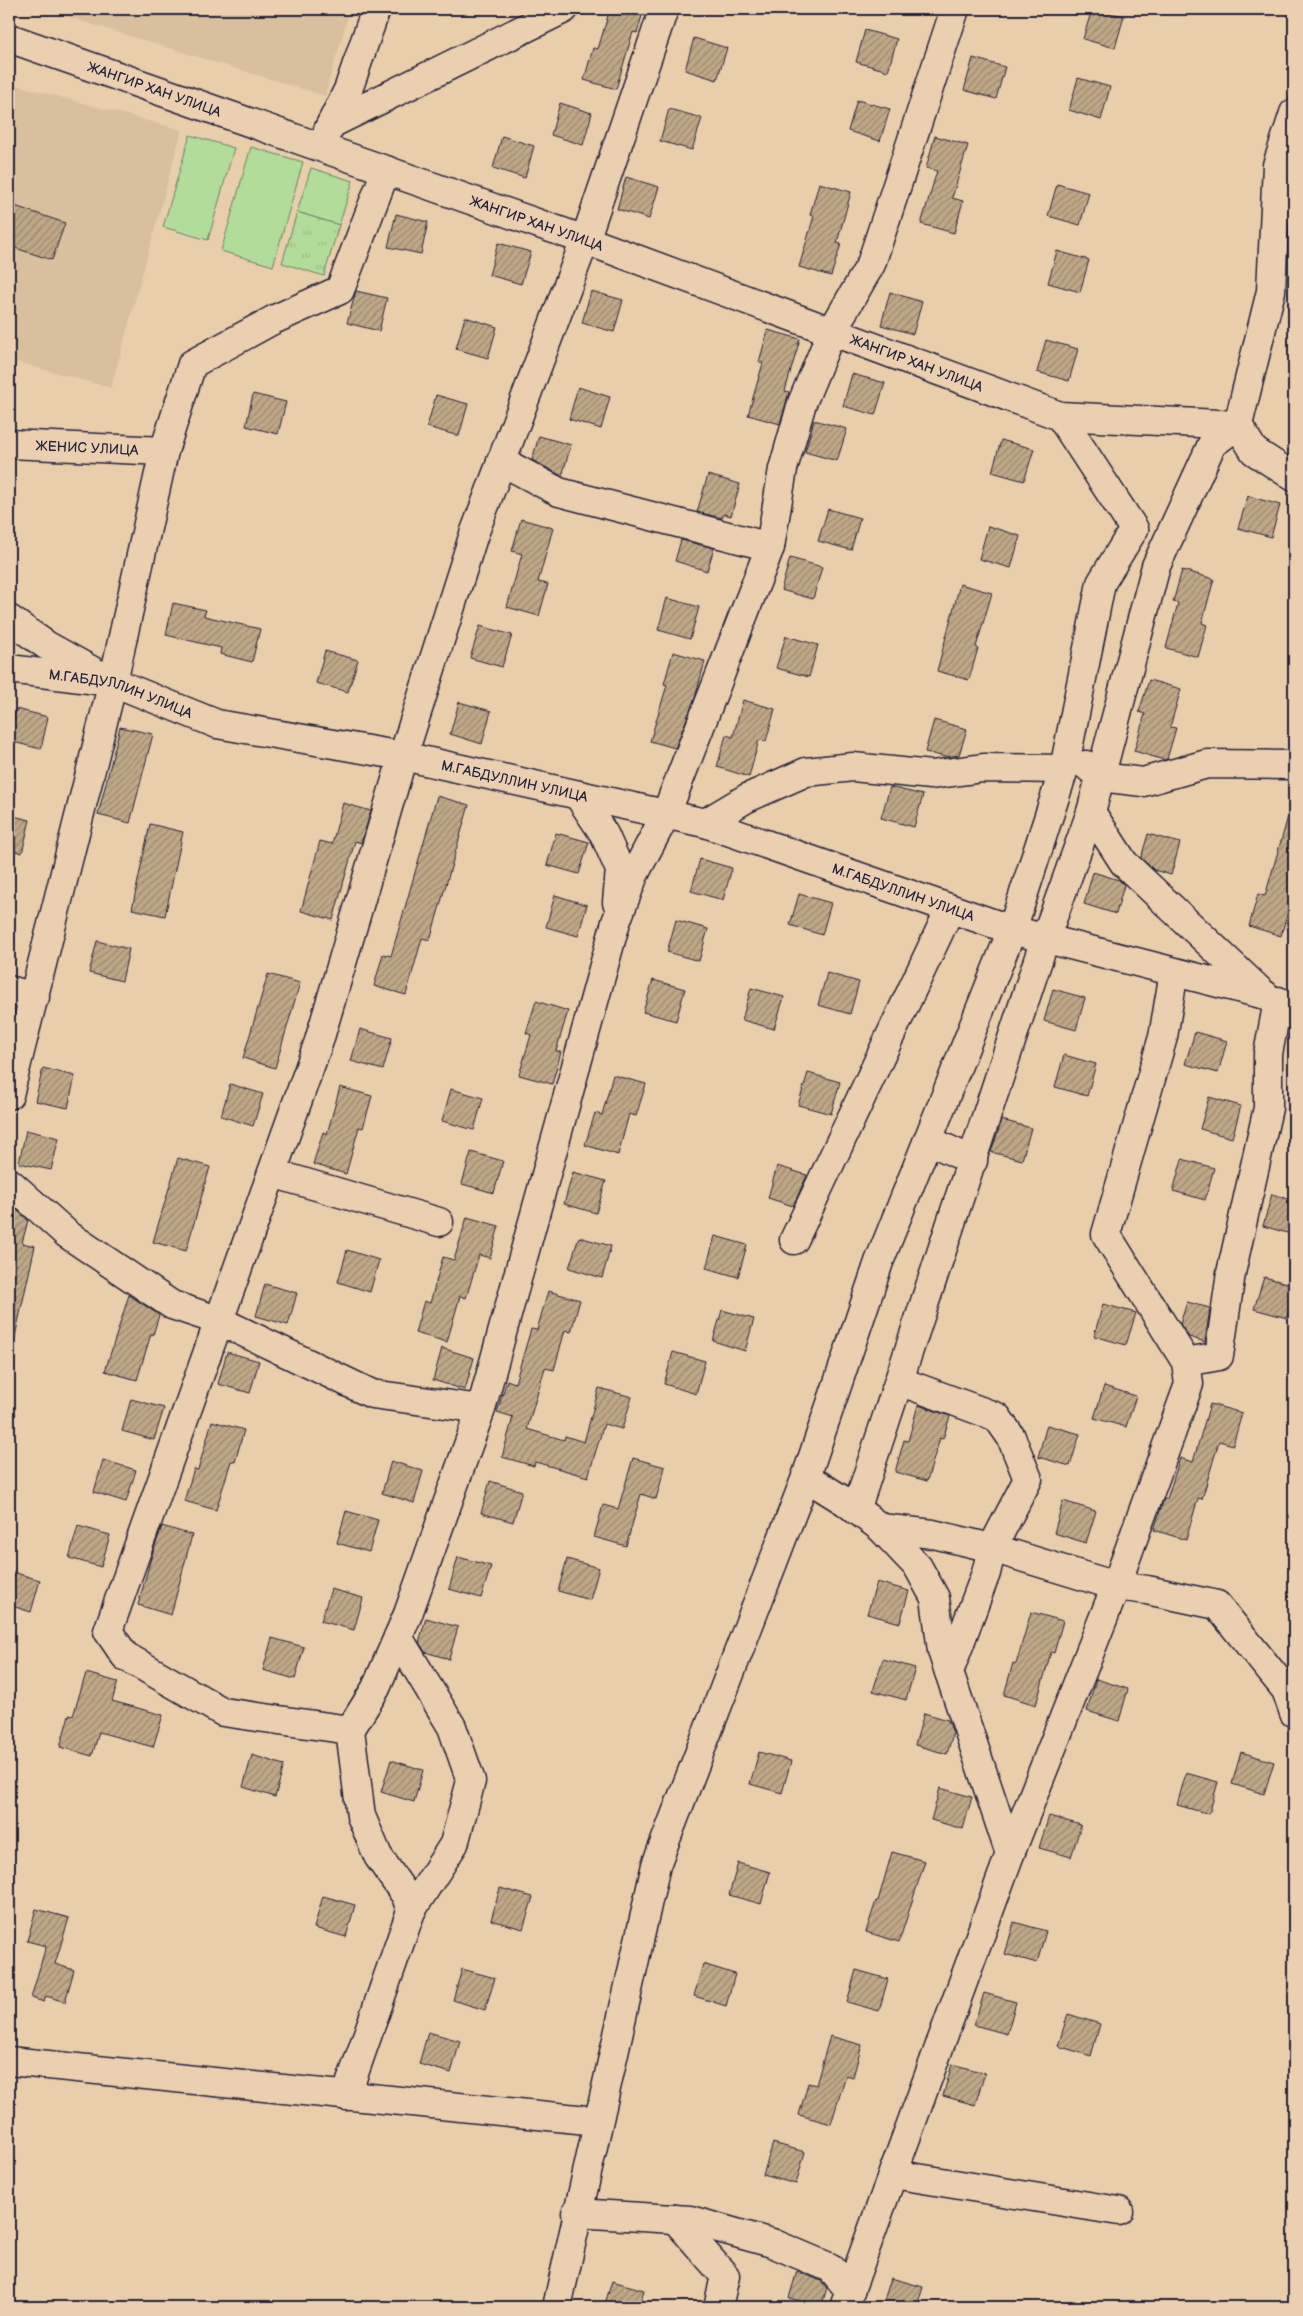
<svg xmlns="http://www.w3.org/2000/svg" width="1303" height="2316" font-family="'Balsamiq Sans',sans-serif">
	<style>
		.built { fill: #d8c09f }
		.green { fill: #b2dc99; stroke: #6a7f6a }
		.park { fill: url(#park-tufts); stroke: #6a7f6a }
		.building { fill: url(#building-hatch); stroke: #22223b }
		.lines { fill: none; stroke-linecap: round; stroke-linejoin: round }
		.minor-casing { stroke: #22223b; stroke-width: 31 }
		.minor { stroke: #eacfb1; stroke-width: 28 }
		.labels { text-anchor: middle; stroke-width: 5; stroke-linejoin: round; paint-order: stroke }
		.street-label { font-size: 14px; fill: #22223b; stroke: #eacfb1 }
	</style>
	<defs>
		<pattern id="park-tufts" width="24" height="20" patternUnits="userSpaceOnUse" patternTransform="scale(1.25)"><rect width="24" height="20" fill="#b2dc99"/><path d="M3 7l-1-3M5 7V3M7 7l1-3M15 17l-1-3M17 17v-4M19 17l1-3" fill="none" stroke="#99bc85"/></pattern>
		<pattern id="building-hatch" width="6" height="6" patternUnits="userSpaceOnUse" patternTransform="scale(1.25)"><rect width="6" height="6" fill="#bfa887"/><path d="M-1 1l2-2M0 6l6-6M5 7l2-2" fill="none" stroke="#9b8870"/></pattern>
	</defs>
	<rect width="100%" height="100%" fill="#e9ceac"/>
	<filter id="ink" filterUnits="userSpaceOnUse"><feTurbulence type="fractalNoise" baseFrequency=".02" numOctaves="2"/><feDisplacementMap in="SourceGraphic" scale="10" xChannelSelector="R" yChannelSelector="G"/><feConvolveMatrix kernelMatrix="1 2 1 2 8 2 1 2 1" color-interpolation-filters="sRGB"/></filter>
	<g filter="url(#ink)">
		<g class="built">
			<path d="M42,9h308l-25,87z"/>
			<path d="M9,83l173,47 -71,258 -102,-28z"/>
		</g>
		<g class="green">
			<path d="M190,135l44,13 -26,92 -45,-13z"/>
			<path d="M251,147l52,15 -30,104 -52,-15z"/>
			<path d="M311,168l42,13 -14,44 -42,-13z"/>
		</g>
		<path class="park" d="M297,212l42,13 -15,51 -42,-13z"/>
		<g class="building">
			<path d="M610,9h34l-7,24 -4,-1 -17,57 -32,-9 9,-32 5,1z"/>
			<path d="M1092,9l32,7 -9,32 -32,-9z"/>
			<path d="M865,30l32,9 -9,32 -32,-9z"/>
			<path d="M694,38l33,10 -10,32 -32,-10z"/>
			<path d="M973,58l32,9 -9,32 -32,-9z"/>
			<path d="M1078,78l32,9 -9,33 -32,-10z"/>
			<path d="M857,100l33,9 -10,32 -32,-10z"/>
			<path d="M560,103l32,10 -9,32 -32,-10z"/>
			<path d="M669,109l33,9 -10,32 -32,-9z"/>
			<path d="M502,136l32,10 -9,32 -32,-10z"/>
			<path d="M935,136l33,9 -16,53 11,3 -9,32 -33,-9 16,-53 -11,-3z"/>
			<path d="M626,177l33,10 -10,32 -32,-10z"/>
			<path d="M819,183l32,9 -14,51 4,1 -10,32 -32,-9 15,-51 -4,-1z"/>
			<path d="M1057,184l32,9 -9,32 -32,-9z"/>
			<path d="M9,204l56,19 -13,37 -43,-14z"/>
			<path d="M396,214l32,8 -7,32 -33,-7z"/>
			<path d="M498,243l33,9 -10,32 -32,-9z"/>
			<path d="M1057,251l32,9 -9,32 -32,-9z"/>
			<path d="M356,291l31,7 -8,33 -32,-8z"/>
			<path d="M591,291l32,9 -9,32 -32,-9z"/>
			<path d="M890,292l32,10 -9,32 -32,-9z"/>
			<path d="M465,317l32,10 -9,31 -32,-9z"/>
			<path d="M768,330l32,9 -15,52 4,1 -9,32 -32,-9 15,-52 -4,-1z"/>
			<path d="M1046,340l32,9 -9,32 -32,-9z"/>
			<path d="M852,374l33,9 -10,32 -32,-9z"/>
			<path d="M578,387l32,10 -9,32 -32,-10z"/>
			<path d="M253,394l33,8 -8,32 -32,-8z"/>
			<path d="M436,395l32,9 -9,32 -32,-9z"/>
			<path d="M814,420l33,9 -10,32 -32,-9z"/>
			<path d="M539,436l32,9 -9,31 -30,-16z"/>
			<path d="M1001,440l33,9 -10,32 -32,-9z"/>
			<path d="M708,475l32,9 -9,32 -7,-2 -2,4 -25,-6z"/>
			<path d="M1248,496l32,9 -9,32 -33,-9z"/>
			<path d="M828,509l32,9 -9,32 -33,-9z"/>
			<path d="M521,519l32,9 -15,54 10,2 -9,32 -32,-9 15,-53 -10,-3z"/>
			<path d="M988,526l32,10 -9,32 -32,-9z"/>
			<path d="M681,540l33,8 -7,23 -32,-10z"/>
			<path d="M790,558l32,9 -9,32 -32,-9z"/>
			<path d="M1182,570l32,9 -12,44 5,2 -9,32 -32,-9 12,-45 -5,-1z"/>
			<path d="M960,584l32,9 -16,54 2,1 -9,32 -32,-9z"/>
			<path d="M667,598l32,9 -9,32 -32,-9z"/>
			<path d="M173,603l33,7 -2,6 56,13 -8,33 -32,-8 1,-6 -55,-13z"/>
			<path d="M480,626l32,9 -10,32 -32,-9z"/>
			<path d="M786,636l32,9 -9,32 -33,-9z"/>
			<path d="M325,651l33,9 -10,32 -32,-9z"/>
			<path d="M673,652l32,9 -10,37 -20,50 -25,-7 17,-56 -3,-1z"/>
			<path d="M1149,680l32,9 -11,38 6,1 -9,31 -3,1 -30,-9 11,-37 -6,-2z"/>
			<path d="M743,700l32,9 -9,32 -7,-1 -10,37 -32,-10 9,-32 7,2z"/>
			<path d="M459,702l32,9 -9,33 -32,-10z"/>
			<path d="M16,709l32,8 -7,32 -32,-8z"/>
			<path d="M934,720l33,9 -8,26 -14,2 -20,-5z"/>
			<path d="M120,727l33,7 -23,89 -32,-8z"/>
			<path d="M890,787l33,8 -9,32 -33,-9z"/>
			<path d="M437,796l32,9 -39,135 -8,-2 -16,57 -32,-9 9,-32 8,2z"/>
			<path d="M343,803l28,8 -10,32 -6,-2 -22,79 -32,-9 19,-70 12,3z"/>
			<path d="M1290,810l4,1v79l-13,46 -32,-10 9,-32 7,2z"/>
			<path d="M9,815l21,5 -8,33 -13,-4z"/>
			<path d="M150,824l33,8 -18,84 -33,-7z"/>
			<path d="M556,833l33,9 -10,32 -32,-9z"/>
			<path d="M1148,834l32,9 -9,32 -17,-5 -13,-12z"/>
			<path d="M700,859l32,9 -9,32 -32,-9z"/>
			<path d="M1093,872l26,8 5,5 -8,29 -32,-10z"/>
			<path d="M799,894l32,9 -9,32 -32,-10z"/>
			<path d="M555,895l32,10 -9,31 -32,-9z"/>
			<path d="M676,920l32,9 -9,32 -32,-9z"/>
			<path d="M97,941l32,8 -7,32 -33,-8z"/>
			<path d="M827,973l32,9 -9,32 -32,-9z"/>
			<path d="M268,974l32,9 -25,85 -32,-10z"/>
			<path d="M653,980l32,9 -9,32 -33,-9z"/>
			<path d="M751,988l33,9 -10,32 -32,-9z"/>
			<path d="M1053,989l32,9 -9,32 -32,-9z"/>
			<path d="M536,1001l32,10 -12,40 5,1 -9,32 -33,-9 12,-40 -5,-2z"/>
			<path d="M360,1029l32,9 -9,32 -32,-9z"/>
			<path d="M1195,1032l32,9 -9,32 -33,-9z"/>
			<path d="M1064,1055l32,9 -9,32 -32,-9z"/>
			<path d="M43,1068l32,8 -7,32 -33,-7z"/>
			<path d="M808,1073l32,9 -9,32 -33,-9z"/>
			<path d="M613,1075l33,9 -10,32 -7,-2 -11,41 -33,-10 10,-32 7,2z"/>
			<path d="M230,1084l33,10 -10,32 -32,-10z"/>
			<path d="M340,1087l32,9 -9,32 -4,-1 -13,47 -33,-10 10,-32 4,2z"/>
			<path d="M451,1089l32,9 -9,32 -32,-9z"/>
			<path d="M1209,1097l32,9 -9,32 -32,-9z"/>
			<path d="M1002,1120l29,8 -9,32 -31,-8z"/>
			<path d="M26,1130l33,8 -8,32 -32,-7z"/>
			<path d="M471,1152l32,9 -9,32 -32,-9z"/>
			<path d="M178,1158l32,9 -24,84 -33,-9z"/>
			<path d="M1182,1159l32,9 -9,32 -32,-9z"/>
			<path d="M777,1166l30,9 -14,31 -25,-8z"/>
			<path d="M573,1172l33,9 -10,32 -32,-9z"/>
			<path d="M1272,1194l22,7v34l-31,-9z"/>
			<path d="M9,1203l19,17 -6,23 13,3 -21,95 -5,-1z"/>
			<path d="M467,1217l32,9 -9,32 -11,-3 -13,43 -6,-2 -13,46 -32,-9 9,-32 6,2 13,-46 11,3z"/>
			<path d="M715,1236l32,9 -9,32 -32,-9z"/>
			<path d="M579,1237l32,9 -9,32 -33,-10z"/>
			<path d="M347,1250l32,10 -9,32 -32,-10z"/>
			<path d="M1264,1277l30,8 -7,33 -33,-9z"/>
			<path d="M265,1284l32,9 -9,32 -32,-9z"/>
			<path d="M548,1291l32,9 -9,32 -6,-2 -11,40 -9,-2 -18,61 37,11 1,-4 19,6 15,-54 33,9 -10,32 -18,-5 -16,53 -53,-15 -1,4 -32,-9 11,-40 -16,-5 10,-32 8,3 16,-54 6,1z"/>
			<path d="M129,1295l30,20 -6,20 -2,-1 -14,46 -32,-9z"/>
			<path d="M1187,1302l23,6 -5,34 -16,-5 -9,-13z"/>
			<path d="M1103,1304l33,9 -10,32 -32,-9z"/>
			<path d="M722,1310l32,9 -9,32 -32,-10z"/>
			<path d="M442,1348l32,10 -9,32 -32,-10z"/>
			<path d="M227,1352l32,9 -9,32 -32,-9z"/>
			<path d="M673,1352l32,9 -9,33 -32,-10z"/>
			<path d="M1104,1386l32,10 -10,31 -32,-9z"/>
			<path d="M131,1399l33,9 -10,32 -32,-9z"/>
			<path d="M1210,1404l32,9 -9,32 -14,-4 -17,58 -4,-1 -12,42 -32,-10 10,-31h3l13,-41 13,4z"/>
			<path d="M918,1405l32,11 -7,23 -3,-1 -13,43 -32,-9 9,-32 4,1z"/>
			<path d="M212,1421l32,9 -9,32 -4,-1 -15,49 -32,-9 10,-32 4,1z"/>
			<path d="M1047,1425l33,9 -10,32 -32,-9z"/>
			<path d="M633,1458l32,9 -9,32 -15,-5 -15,52 -32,-9 9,-32 15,4z"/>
			<path d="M103,1460l33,10 -10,32 -32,-10z"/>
			<path d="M391,1461l32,10 -9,32 -32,-10z"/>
			<path d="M490,1481l32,10 -9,31 -32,-9z"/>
			<path d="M1063,1501l33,10 -10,32 -32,-10z"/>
			<path d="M346,1511l32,9 -9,32 -32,-9z"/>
			<path d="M78,1526l32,9 -9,32 -32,-9z"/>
			<path d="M162,1526l30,9 -21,80 -33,-10 13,-47z"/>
			<path d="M458,1557l33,9 -10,32 -32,-9z"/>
			<path d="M567,1559l32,9 -9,32 -32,-9z"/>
			<path d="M9,1571l31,9 -9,32 -22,-7z"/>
			<path d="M877,1582l32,9 -9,32 -33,-9z"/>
			<path d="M331,1589l32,9 -9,32 -33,-9z"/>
			<path d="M1031,1612l32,9 -9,32 -3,-1 -15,53 -32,-10 9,-32 3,1z"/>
			<path d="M426,1618l32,9 -9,32 -24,-7 -6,-10z"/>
			<path d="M272,1638l32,9 -9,32 -32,-9z"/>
			<path d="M883,1659l32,9 -9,32 -33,-9z"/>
			<path d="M86,1673l32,9 -6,19 51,14 -10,32 -54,-15 -7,24 -32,-9 9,-32 4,1z"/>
			<path d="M1096,1679l32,10 -9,32 -32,-10z"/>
			<path d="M924,1713l24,7 5,13 -6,21 -32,-9z"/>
			<path d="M759,1752l32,9 -9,32 -32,-9z"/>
			<path d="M1241,1752l33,10 -10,32 -32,-10z"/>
			<path d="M252,1755l32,10 -9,32 -32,-10z"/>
			<path d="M391,1760l32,10 -9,32 -33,-10z"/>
			<path d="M1186,1773l32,9 -9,32 -32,-9z"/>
			<path d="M940,1788l32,9 -9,32 -32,-9z"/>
			<path d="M1049,1816l32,9 -10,32 -32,-9z"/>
			<path d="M892,1852l33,9 -26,81 -33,-10 10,-31h2z"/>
			<path d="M738,1863l32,9 -9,32 -32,-9z"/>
			<path d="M500,1888l33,9 -10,32 -32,-9z"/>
			<path d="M323,1896l32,9 -9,32 -32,-9z"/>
			<path d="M36,1909l33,9 -14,46 19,6 -9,32 -19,-6 -2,6 -13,-4 15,-52 -19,-5z"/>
			<path d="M1014,1922l32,9 -9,32 -32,-9z"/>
			<path d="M703,1964l32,10 -9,32 -32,-10z"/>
			<path d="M462,1969l33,9 -10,32 -32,-10z"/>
			<path d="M856,1970l32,9 -9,32 -32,-9z"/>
			<path d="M984,1993l32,9 -9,32 -33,-9z"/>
			<path d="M1068,2014l32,10 -9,32 -33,-10z"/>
			<path d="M428,2032l32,9 -9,32 -32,-9z"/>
			<path d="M830,2036l32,9 -9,32 -7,-2 -15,49 -32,-9 9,-32 8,2z"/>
			<path d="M952,2064l33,9 -10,32 -32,-9z"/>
			<path d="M773,2143l32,9 -9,32 -33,-9z"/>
			<path d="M797,2271l24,10 6,7 -6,19 -32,-9z"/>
			<path d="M891,2278l32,9 -6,20h-35z"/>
			<path d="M612,2281l32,9 -5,17h-35z"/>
		</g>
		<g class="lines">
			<g class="minor-casing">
				<g id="minor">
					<path d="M664,9l-79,231 -111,294 -71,222 -84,285 -211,590 17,25 98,56 127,18 26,-42 32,-74 73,-205 135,-487 18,-47 32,-61 104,-267 13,-78 19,-66 30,-72 39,-67 84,-255"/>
					<path id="s1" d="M9,38l576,202 475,176 178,9 16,26 40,26"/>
					<path d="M331,124l233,-115"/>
					<path d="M328,130l20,-40 28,-81"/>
					<path id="s2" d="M9,444l155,7"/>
					<path d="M501,461l58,31 211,55"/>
					<path d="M9,619l37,26 52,29"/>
					<path id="s3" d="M9,669l104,13 104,42 186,32 302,67 307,107 253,65"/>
					<path d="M1086,765l14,12 43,5 64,-18 87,1"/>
					<path d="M578,795l26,39 16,36 -3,32"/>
					<path d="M1091,812l33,51 139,131"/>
					<path d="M705,823l42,-25 59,-26 47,-5 78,8 52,-7 81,1"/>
					<path d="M9,990l26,7"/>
					<path d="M9,1095l104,-413 51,-231 28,-87 81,-44 67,-30 46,-120"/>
					<path d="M928,1140l45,21"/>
					<path d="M272,1173l167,49"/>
					<path d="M9,1182l58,52 105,71 48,16 152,73 109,15"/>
					<path d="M794,1240l156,-331"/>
					<path d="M1186,1362l33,-6 12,-83 37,-165v-54l10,-53"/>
					<path d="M899,1381l98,36 14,20 17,42 -36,69 -6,25 -37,99"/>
					<path d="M806,1477l40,25 35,26 37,39 17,31 7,53 68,203"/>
					<path d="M856,1510l189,-571 46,-127 65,-246 56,-122 26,-19 33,-134 6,-126 17,-52"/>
					<path d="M881,1528l52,6 59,14 124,38 31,4 70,15 69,85 8,23"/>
					<path d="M398,1637l54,90 19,54 -17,63 -43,67"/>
					<path d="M9,2061l588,60"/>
					<path d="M346,2096l65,-185 -5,-15 -28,-40 -17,-40 -11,-86"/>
					<path d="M893,2174l226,37"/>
					<path d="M576,2213l114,7 82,23 59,25 19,23"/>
					<path d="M675,2219l50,57 -7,31"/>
					<path d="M557,2307l99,-442 150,-388 73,-215 133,-332 52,-161 37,-186 33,-54 -74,-113"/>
					<path d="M844,2307l166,-453 106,-268 73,-202 -3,-22 -80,-128 57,-197 11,-65"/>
				</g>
			</g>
			<use href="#minor" class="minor"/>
		</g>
	</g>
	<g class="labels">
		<g class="street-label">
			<text dy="5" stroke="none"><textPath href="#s1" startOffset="154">ЖАНГИР ХАН УЛИЦА</textPath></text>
			<text dy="5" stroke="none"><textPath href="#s1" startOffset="559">ЖАНГИР ХАН УЛИЦА</textPath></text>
			<text dy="5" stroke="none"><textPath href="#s1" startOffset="964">ЖАНГИР ХАН УЛИЦА</textPath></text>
			<text dy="5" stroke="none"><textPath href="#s2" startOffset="78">ЖЕНИС УЛИЦА</textPath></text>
			<text dy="5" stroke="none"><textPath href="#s3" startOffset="115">М.ГАБДУЛЛИН УЛИЦА</textPath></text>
			<text dy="5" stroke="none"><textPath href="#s3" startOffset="520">М.ГАБДУЛЛИН УЛИЦА</textPath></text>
			<text dy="5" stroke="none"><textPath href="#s3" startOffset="925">М.ГАБДУЛЛИН УЛИЦА</textPath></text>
		</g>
	</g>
	<rect width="1303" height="2316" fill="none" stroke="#eacfb1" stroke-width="30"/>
	<rect x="15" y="15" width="1273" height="2286" fill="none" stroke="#22223b" stroke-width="2" filter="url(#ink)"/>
</svg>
